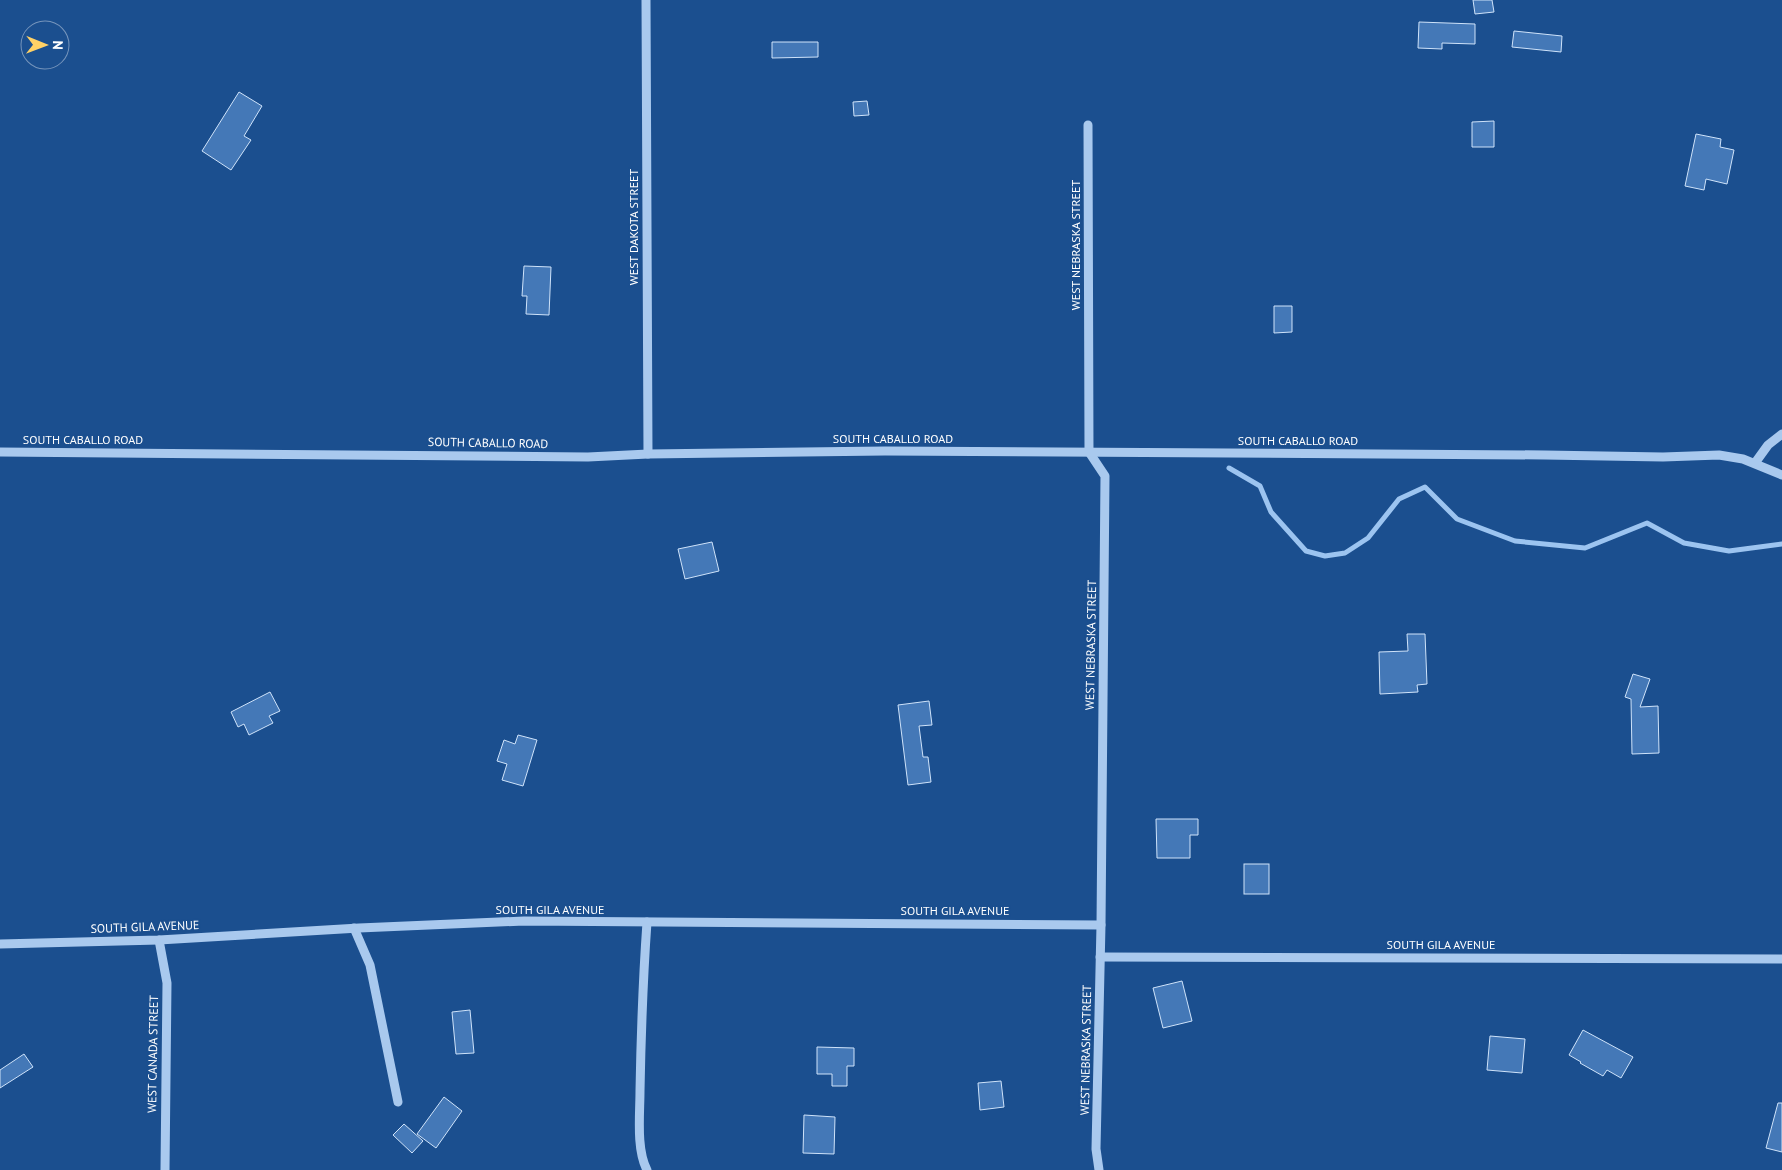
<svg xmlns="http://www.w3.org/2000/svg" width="1782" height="1170" font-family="'PT Sans',sans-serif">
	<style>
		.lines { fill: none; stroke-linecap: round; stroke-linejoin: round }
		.stream { stroke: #9cc4f0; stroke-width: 5 }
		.building { fill: #4478b7; stroke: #cfe3fa }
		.minor { stroke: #a9c9ee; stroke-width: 9 }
		.labels { text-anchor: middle; stroke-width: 4; stroke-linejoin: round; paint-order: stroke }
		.street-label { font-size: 12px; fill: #fff; stroke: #1b4f8f }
	</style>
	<rect width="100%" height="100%" fill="#1b4f8f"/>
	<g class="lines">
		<path class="stream" d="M1229,468l31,18 11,26 35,39 19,5 20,-3 23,-15 31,-39 26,-12 32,32 58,22 70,7 62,-25 37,20 45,8 53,-7"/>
	</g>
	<g class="building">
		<path d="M1473,0h19l2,12 -19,2z"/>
		<path d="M1419,22l56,2v20l-33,-1v6l-24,-1z"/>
		<path d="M1514,31l48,5 -1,16 -49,-5z"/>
		<path d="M772,42h46v15l-46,1z"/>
		<path d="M239,92l23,14 -18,30 7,4 -20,30 -29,-19z"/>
		<path d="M867,101l2,14 -15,1 -1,-14z"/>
		<path d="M1494,121v26h-22v-25z"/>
		<path d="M1696,134l25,5 -1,8 14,3 -7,34 -21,-5 -2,11 -19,-4z"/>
		<path d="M524,266l27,1 -2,48 -23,-1 1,-18h-5z"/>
		<path d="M1274,306h18v26l-18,1z"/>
		<path d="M712,542l7,29 -34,8 -7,-30z"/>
		<path d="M1407,634h18l2,50 -10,1 1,7 -38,2 -1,-42 29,-1z"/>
		<path d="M1633,674l17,5 -10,28 18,-1 1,47 -27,1 -1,-55 -6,-2z"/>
		<path d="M270,692l10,19 -11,5 4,7 -24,12 -5,-11 -6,3 -7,-15z"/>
		<path d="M929,701l3,24 -13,1 4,31h5l3,25 -23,3 -10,-80z"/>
		<path d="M518,735l19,5 -14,46 -21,-6 5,-16 -10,-3 7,-21 11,4z"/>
		<path d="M1156,819h42v16h-8v23h-33z"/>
		<rect x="1244" y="864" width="25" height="30"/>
		<path d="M1182,981l10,40 -29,7 -10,-40z"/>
		<path d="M470,1010l4,43 -18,1 -4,-42z"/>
		<path d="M1583,1030l50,27 -12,21 -14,-8 -4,6 -23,-13 1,-1 -12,-7z"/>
		<path d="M1490,1036l35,3 -3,34 -35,-3z"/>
		<path d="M817,1047l37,1v18h-7v20h-15v-12h-15z"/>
		<path d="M24,1054l9,13 -33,21v-18z"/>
		<path d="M1001,1081l3,26 -24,3 -2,-27z"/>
		<path d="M444,1097l18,14 -26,37 -19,-14z"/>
		<path d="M1778,1103h4v49l-16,-4z"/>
		<path d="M804,1115l31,2 -1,37 -31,-1z"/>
		<path d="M404,1124l19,17 -11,12 -19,-18z"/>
	</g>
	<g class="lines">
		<g class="minor">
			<path d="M646,0l2,454"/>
			<path d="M1088,125l1,327 16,24 -4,449 -5,224 3,21"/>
			<path d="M0,452l588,5 60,-3 237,-3 660,4 118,2 56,-2 24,4 39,16"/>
			<path d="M1755,463l13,-18 14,-11"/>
			<path d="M647,922c-4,57 -6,112 -7,169 0,23 -4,58 7,79"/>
			<path d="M354,928l16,37 28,137"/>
			<path d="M159,940l8,43 -2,187"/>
			<path d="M0,944l159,-4 200,-12 165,-7 577,4"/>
			<path d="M1100,957l682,2"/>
		</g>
	</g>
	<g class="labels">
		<g class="street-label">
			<text transform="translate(634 227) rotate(-90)" y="4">WEST DAKOTA STREET</text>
			<text transform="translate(1076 245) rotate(-90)" y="4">WEST NEBRASKA STREET</text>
			<text x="893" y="443">SOUTH CABALLO ROAD</text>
			<text x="83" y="444">SOUTH CABALLO ROAD</text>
			<text x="1298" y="445">SOUTH CABALLO ROAD</text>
			<text transform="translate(488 443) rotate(1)" y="4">SOUTH CABALLO ROAD</text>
			<text transform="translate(1091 645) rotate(-89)" y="4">WEST NEBRASKA STREET</text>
			<text x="550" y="914">SOUTH GILA AVENUE</text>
			<text x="955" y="915">SOUTH GILA AVENUE</text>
			<text transform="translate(145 927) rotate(-2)" y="4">SOUTH GILA AVENUE</text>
			<text x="1441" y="949">SOUTH GILA AVENUE</text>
			<text transform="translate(1086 1050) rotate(-89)" y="4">WEST NEBRASKA STREET</text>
			<text transform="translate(153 1054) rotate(-89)" y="4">WEST CANADA STREET</text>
		</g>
	</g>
	<g transform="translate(45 45) rotate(91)"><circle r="24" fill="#1b4f8f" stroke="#7695bc"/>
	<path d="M0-4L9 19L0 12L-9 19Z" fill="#ffd166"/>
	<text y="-8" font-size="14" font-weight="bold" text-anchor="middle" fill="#ffffff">N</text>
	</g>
</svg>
